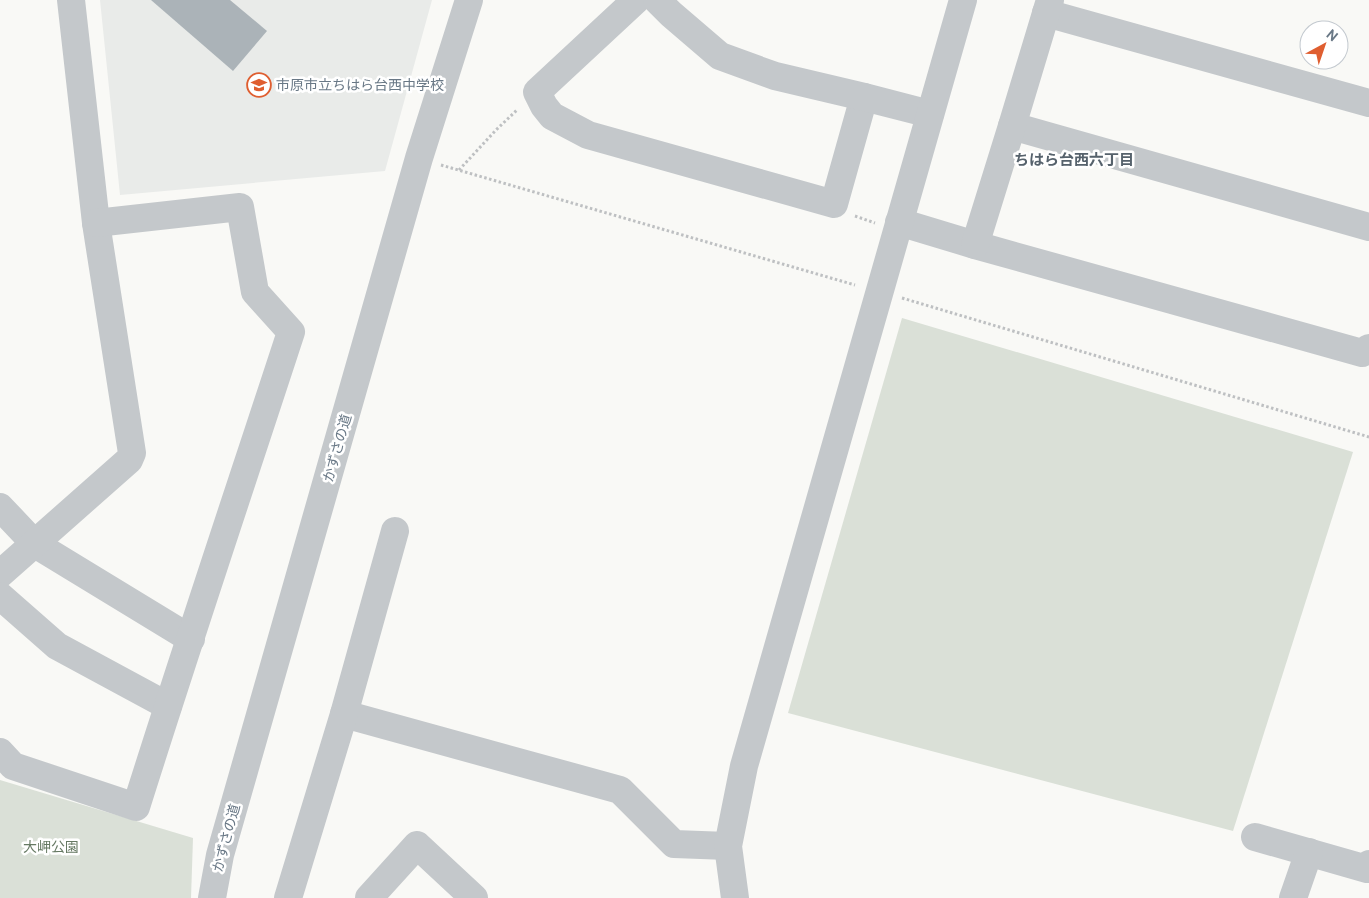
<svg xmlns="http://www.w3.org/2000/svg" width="1369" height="898" font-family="Overpass,'Noto Sans JP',sans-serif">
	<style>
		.built { fill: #e9ebe9 }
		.green { fill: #dae0d7 }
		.building { fill: #abb3b8 }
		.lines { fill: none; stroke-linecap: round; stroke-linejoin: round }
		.path { stroke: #bec0c2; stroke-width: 3; stroke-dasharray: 2.5 2.5; stroke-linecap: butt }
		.minor { stroke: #c4c8cb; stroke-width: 28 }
		.labels { text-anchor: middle; stroke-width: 5; stroke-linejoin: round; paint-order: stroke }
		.poi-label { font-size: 14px; fill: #697886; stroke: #fff; text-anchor: start }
		.street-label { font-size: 14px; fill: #697886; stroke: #fff }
		.park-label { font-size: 14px; fill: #667963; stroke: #fff }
		.neighbourhood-label { font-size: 15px; font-weight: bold; fill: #56626c; stroke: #fff }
	</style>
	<rect width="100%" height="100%" fill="#f9f9f6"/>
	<path class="built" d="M100,0h332l-47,171 -265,24z"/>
	<g class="green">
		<path d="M902,318l451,134 -120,379 -445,-118z"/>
		<path d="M0,780l193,58 -2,60h-191z"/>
	</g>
	<path class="building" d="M151,0h79l37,31 -34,40z"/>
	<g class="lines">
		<g class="path">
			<path d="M441,165l414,120"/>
			<path d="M459,170l37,-40 22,-21"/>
			<path d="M855,216l20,7"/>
			<path d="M902,298l467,139"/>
		</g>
		<g class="minor">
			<path d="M636,0l-99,92 7,14 8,10 36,19 246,69 30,-107"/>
			<path d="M657,0l14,14 49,42 55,20 89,21 66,17"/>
			<path d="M1046,13l323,90"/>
			<path d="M1012,126l357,101"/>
			<path d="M899,222l76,23 387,108 7,-5"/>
			<path d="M975,245l37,-119 38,-126"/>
			<path d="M0,507l35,37 156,95"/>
			<path d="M0,574l129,-114 3,-7 -36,-230 -25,-223"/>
			<path d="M0,596l57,50 111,60"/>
			<path d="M344,714l276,76 54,54 54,2"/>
			<path d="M0,752l13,14 123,41c50,-159 103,-316 155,-475l-36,-40 -15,-85 -144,16"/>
			<path d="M1255,837l112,32 2,-5"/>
			<path d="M212,898l8,-43 199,-697 50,-158"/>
			<path d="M288,898l56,-184 51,-183"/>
			<path d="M369,898l48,-53 57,53"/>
			<path d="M735,898l-7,-52 16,-80 219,-766"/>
			<path d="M1293,898l16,-46"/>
		</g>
	</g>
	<defs>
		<g id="school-ring" transform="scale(1.25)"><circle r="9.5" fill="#fff" stroke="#df5e30" stroke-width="1.5"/><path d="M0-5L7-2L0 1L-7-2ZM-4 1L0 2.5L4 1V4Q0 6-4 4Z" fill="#df5e30"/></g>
	</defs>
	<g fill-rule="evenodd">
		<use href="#school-ring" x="259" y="85"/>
	</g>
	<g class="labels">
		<g class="poi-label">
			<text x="276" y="90">市原市立ちはら台西中学校</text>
		</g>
		<g class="street-label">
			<text transform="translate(337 448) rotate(-74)" y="5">かずさの道</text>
			<text transform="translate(226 838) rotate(-75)" y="5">かずさの道</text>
		</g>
		<g class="park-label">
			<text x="51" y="852">大岬公園</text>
		</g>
		<g class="neighbourhood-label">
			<text x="1074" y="165">ちはら台西六丁目</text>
		</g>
	</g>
	<g transform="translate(1324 45) rotate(40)"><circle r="24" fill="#ffffff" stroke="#c3c9cf"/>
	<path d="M0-4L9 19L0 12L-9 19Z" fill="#df5e30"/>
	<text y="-8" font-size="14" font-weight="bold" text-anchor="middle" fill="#697886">N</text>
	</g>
</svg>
